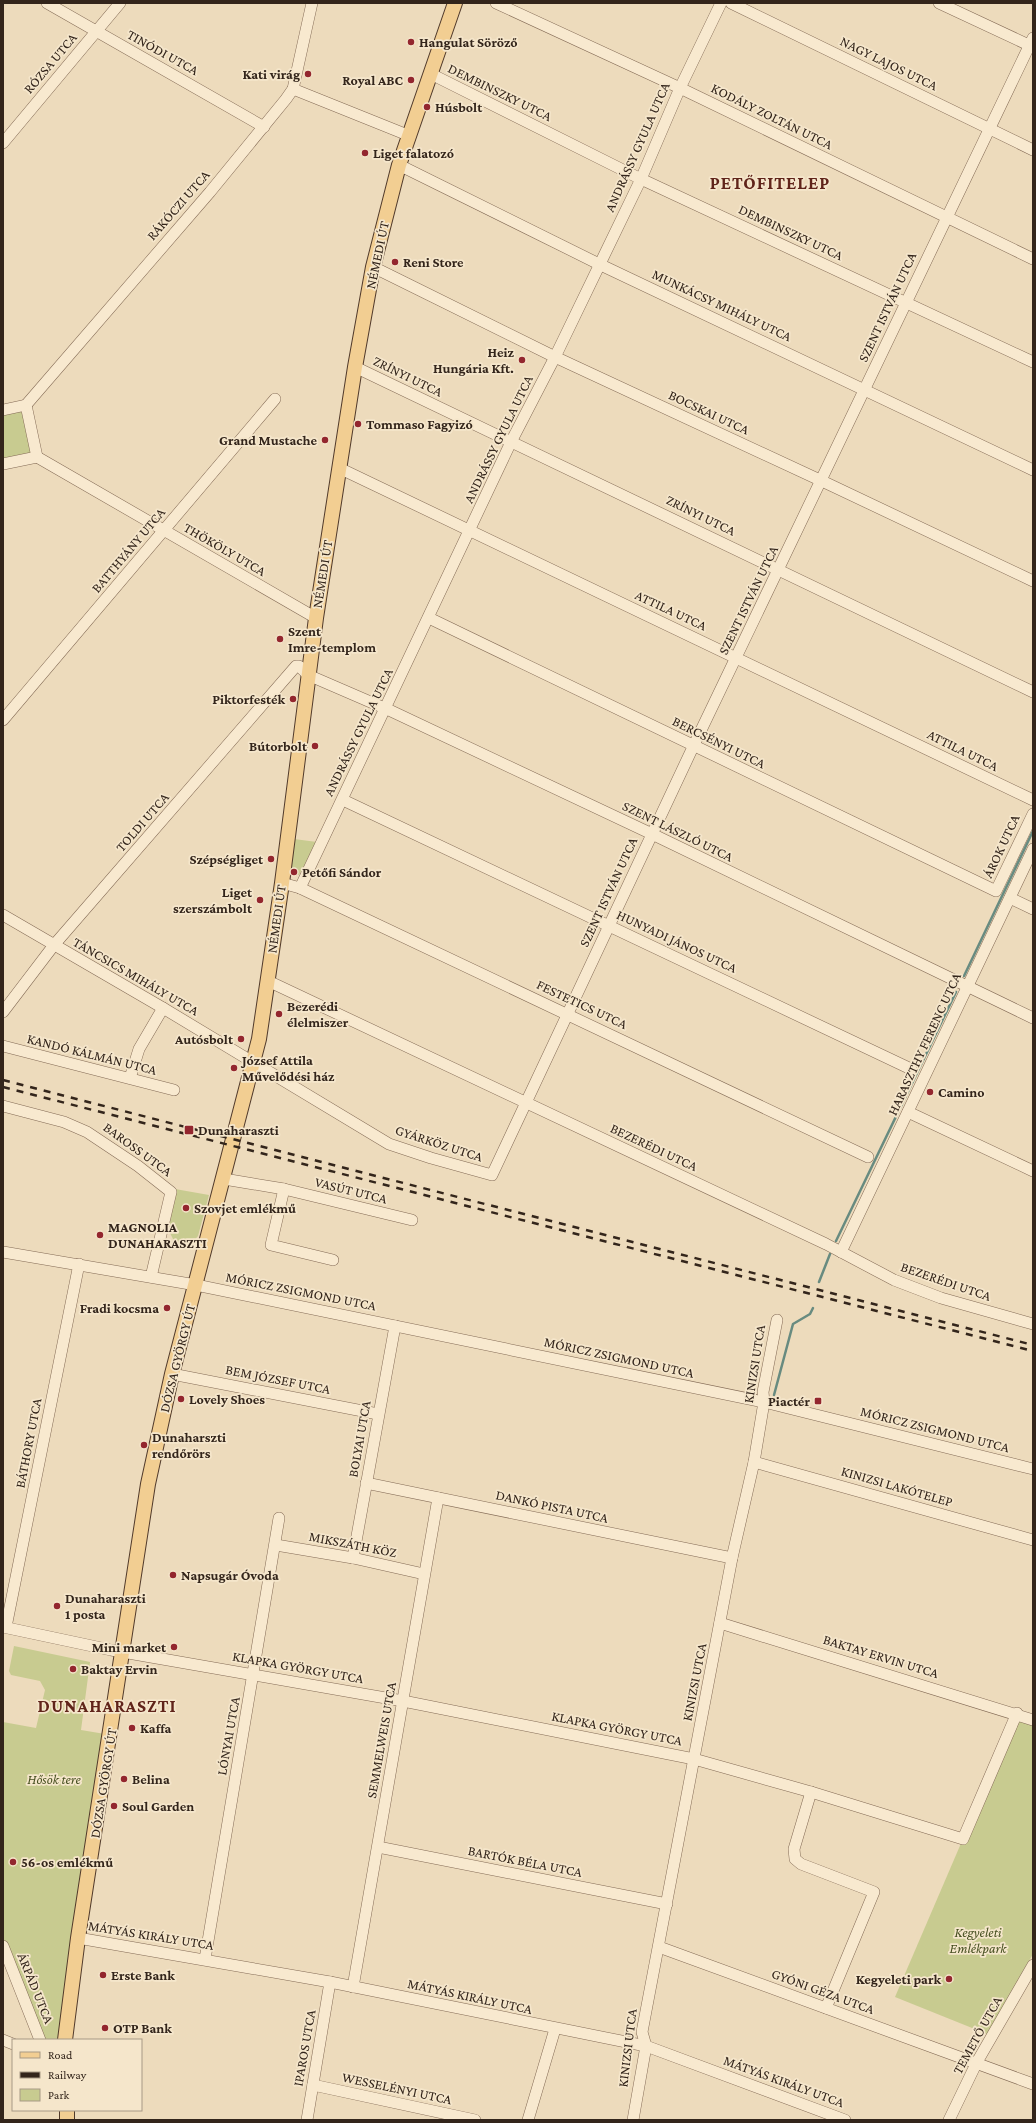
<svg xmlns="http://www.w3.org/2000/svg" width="1036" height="2123" font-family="'Crimson Pro',serif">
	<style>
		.green { fill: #c8cb90 }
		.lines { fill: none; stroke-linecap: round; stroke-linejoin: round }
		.stream { stroke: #688b80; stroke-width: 2.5 }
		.minor-casing { stroke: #846b56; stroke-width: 12 }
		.major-casing { stroke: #513a2b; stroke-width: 16 }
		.minor { stroke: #f8e9cf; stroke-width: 11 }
		.major { stroke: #f2ce92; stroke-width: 14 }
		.rail { stroke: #33251b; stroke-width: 2.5; stroke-dasharray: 7 7; stroke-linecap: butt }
		.poi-dot { fill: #93262e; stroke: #f5e6cb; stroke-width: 1.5 }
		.labels { text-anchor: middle; stroke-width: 3.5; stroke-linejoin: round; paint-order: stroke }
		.poi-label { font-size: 14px; font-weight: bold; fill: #33251b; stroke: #f5e6cb; text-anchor: start }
		.street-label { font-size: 14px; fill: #33251b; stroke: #f5e6cb }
		.park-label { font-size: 14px; font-style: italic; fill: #475021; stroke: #f5e6cb }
		.district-label { font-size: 18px; font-weight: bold; letter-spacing: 1px; fill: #60241a; stroke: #f5e6cb }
	</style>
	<rect width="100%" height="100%" fill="#eddbbc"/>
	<g class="green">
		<path d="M17,410l7,4 7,37 -5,7 -23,4v-49z"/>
		<path d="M294,839l23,3 -18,33 -10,-4z"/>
		<path d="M175,1189l34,6 -11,41 -5,6 -16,5 -10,-20z"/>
		<path d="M14,1646l76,16 -9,68 30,5 -42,305h-29l-37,-94v-224l33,6 9,-38 -5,-9 -29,-6 -2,-4z"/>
		<path d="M1017,1713l16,7v234l-46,80 -92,-37z"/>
	</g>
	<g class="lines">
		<g class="stream">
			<path d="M964,976l69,-145"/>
			<path d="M836,1241l120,-249"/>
			<path d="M819,1282l11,-28"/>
			<path d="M774,1395l19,-71 17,-10 3,-6"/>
		</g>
		<g class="minor-casing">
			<g id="minor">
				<path d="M47,3l217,124"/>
				<path d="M496,3l184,85 353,171"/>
				<path d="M731,3l302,147"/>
				<path d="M939,3l94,44"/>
				<path d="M431,74l210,105 392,183"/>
				<path d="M293,89l117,47"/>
				<path d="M3,143l117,-140"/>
				<path d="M399,165l204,101 430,204"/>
				<path d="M373,267l182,90 267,124 211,100"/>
				<path d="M355,367l678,325"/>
				<path d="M26,405l184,-213 76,-93 7,-10 19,-86"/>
				<path d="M3,410l23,-5 11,52 -34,7"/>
				<path d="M37,457l279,161"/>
				<path d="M339,468l694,332"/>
				<path d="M429,618l567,273 37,-77"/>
				<path d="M3,720l272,-321"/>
				<path d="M343,800l568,269"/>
				<path d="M282,883l18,5 568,269"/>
				<path d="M300,888l211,-446 44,-85 86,-178 39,-91 41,-85"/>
				<path d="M1010,898l23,11"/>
				<path d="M3,915l160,93 226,136 42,14 61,17 201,-428 340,-709"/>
				<path d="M268,981l558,263 68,36 47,18 92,26"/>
				<path d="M3,1012l51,-67 242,-279h3l9,9 81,35 263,124 381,184"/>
				<path d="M3,1046l171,44"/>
				<path d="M130,1078l9,-29 24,-41"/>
				<path d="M3,1106l61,16 23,10 51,34 33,26 -20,85"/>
				<path d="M908,1112l125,59"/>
				<path d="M224,1179l60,10 128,31"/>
				<path d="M284,1189l-13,56 62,15"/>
				<path d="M3,1252l193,33 568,117 269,67"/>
				<path d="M841,1252l192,-403"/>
				<path d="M172,1374l206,40"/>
				<path d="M754,1462l279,78"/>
				<path d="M366,1483l366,75"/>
				<path d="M276,1545l77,13 71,16"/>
				<path d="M353,1558l42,-232"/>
				<path d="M720,1623l313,97"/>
				<path d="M3,1627l108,23 292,51 291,58 117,33 152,47 54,-126"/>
				<path d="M6,1627l73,-363"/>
				<path d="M811,1792l-17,57 1,10 6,5 73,28 -48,116"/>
				<path d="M378,1847l289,57"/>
				<path d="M78,1938l252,44 316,64 199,74"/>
				<path d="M3,1946l37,94"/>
				<path d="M659,1947l374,137"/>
				<path d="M205,1959l74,-441"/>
				<path d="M353,1987l85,-489"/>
				<path d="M3,2040l10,4"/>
				<path d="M313,2085l162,35"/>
				<path d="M307,2120l23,-138"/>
				<path d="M528,2120l27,-91"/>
				<path d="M633,2120l13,-74 -4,-14 90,-474 22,-96 10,-60 -1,-10 14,-72"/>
				<path d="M949,2120l28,-58 56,-97"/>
			</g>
		</g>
		<g class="major-casing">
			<g id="major">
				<path d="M65,2040l13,-102 70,-454 24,-110 87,-335 23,-156 34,-265 39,-251 18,-100 26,-102 56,-162"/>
				<path d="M67,2110v10"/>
			</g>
		</g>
		<use href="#minor" class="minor"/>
		<use href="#major" class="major"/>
		<g class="rail">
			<path d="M3,1080l1030,265"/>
			<path d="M3,1087l1030,264"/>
		</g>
	</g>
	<g class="poi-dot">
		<circle cx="411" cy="42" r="4"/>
		<circle cx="308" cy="74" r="4"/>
		<circle cx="411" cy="80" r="4"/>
		<circle cx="427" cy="107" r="4"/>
		<circle cx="365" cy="153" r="4"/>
		<circle cx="395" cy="262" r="4"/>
		<circle cx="522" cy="360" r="4"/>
		<circle cx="358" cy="424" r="4"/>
		<circle cx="325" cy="440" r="4"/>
		<circle cx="280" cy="639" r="4"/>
		<circle cx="293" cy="699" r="4"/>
		<circle cx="315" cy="746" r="4"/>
		<circle cx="271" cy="859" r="4"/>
		<circle cx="294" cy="872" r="4"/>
		<circle cx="260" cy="900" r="4"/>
		<circle cx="279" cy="1014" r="4"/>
		<circle cx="241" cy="1039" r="4"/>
		<circle cx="234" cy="1068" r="4"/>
		<circle cx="930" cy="1092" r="4"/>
		<rect x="184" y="1125" width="10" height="10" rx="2"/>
		<circle cx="186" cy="1208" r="4"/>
		<circle cx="100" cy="1235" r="4"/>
		<circle cx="167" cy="1308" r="4"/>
		<circle cx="181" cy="1399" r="4"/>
		<rect x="814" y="1397" width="8" height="8" rx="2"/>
		<circle cx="144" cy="1445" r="4"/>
		<circle cx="173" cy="1575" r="4"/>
		<circle cx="57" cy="1606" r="4"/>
		<circle cx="174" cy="1647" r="4"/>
		<circle cx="73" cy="1669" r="4"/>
		<circle cx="132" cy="1728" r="4"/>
		<circle cx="124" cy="1779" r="4"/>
		<circle cx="114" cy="1806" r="4"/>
		<circle cx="13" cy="1862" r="4"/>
		<circle cx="103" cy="1975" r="4"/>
		<circle cx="949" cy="1979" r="4"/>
		<circle cx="105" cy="2028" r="4"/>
	</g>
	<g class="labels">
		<g class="poi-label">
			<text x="419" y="47">Hangulat Söröző</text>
			<text x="300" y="79" text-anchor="end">Kati virág</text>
			<text x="403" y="85" text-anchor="end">Royal ABC</text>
			<text x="435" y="112">Húsbolt</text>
			<text x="373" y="158">Liget falatozó</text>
			<text x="403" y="267">Reni Store</text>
			<text x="514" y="357" text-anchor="end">Heiz<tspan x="514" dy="16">Hungária Kft.</tspan></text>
			<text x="366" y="429">Tommaso Fagyizó</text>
			<text x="317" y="445" text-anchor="end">Grand Mustache</text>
			<text x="288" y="636">Szent<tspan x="288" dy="16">Imre-templom</tspan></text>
			<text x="285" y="704" text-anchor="end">Piktorfesték</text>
			<text x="307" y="751" text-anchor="end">Bútorbolt</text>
			<text x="263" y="864" text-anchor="end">Szépségliget</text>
			<text x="302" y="877">Petőfi Sándor</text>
			<text x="252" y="897" text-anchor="end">Liget<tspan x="252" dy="16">szerszámbolt</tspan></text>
			<text x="287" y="1011">Bezerédi<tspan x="287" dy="16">élelmiszer</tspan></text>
			<text x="233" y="1044" text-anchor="end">Autósbolt</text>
			<text x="242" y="1065">József Attila<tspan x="242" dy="16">Művelődési ház</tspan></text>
			<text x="938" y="1097">Camino</text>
			<text x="198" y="1135">Dunaharaszti</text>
			<text x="194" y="1213">Szovjet emlékmű</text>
			<text x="108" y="1232">MAGNOLIA<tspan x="108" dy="16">DUNAHARASZTI</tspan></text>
			<text x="159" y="1313" text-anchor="end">Fradi kocsma</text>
			<text x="189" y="1404">Lovely Shoes</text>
			<text x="810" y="1406" text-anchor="end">Piactér</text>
			<text x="152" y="1442">Dunaharszti<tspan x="152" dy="16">rendőrörs</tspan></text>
			<text x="181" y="1580">Napsugár Óvoda</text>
			<text x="65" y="1603">Dunaharaszti<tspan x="65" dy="16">1 posta</tspan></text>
			<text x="166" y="1652" text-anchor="end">Mini market</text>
			<text x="81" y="1674">Baktay Ervin</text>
			<text x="140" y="1733">Kaffa</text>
			<text x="132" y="1784">Belina</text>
			<text x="122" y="1811">Soul Garden</text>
			<text x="21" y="1867">56-os emlékmű</text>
			<text x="111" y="1980">Erste Bank</text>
			<text x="941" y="1984" text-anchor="end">Kegyeleti park</text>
			<text x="113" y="2033">OTP Bank</text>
		</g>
		<g class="street-label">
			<text transform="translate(163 52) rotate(29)" y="5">TINÓDI UTCA</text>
			<text transform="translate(50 63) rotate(-50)" y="5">RÓZSA UTCA</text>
			<text transform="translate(889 63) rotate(26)" y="5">NAGY LAJOS UTCA</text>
			<text transform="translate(500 92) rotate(26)" y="5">DEMBINSZKY UTCA</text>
			<text transform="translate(772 116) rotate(26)" y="5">KODÁLY ZOLTÁN UTCA</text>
			<text transform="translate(637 147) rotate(-66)" y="5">ANDRÁSSY GYULA UTCA</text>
			<text transform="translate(178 205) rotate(-49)" y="5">RÁKÓCZI UTCA</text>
			<text transform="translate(791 232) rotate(25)" y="5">DEMBINSZKY UTCA</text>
			<text transform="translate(377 255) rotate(-78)" y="5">NÉMEDI ÚT</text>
			<text transform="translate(722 305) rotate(25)" y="5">MUNKÁCSY MIHÁLY UTCA</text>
			<text transform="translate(887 307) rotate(-65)" y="5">SZENT ISTVÁN UTCA</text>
			<text transform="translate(408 376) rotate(26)" y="5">ZRÍNYI UTCA</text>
			<text transform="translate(709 412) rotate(25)" y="5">BOCSKAI UTCA</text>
			<text transform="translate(498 439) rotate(-64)" y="5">ANDRÁSSY GYULA UTCA</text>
			<text transform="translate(701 515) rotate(26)" y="5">ZRÍNYI UTCA</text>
			<text transform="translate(225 549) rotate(30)" y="5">THÖKÖLY UTCA</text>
			<text transform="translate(128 550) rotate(-50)" y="5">BATTHYÁNY UTCA</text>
			<text transform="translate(322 574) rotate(-81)" y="5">NÉMEDI ÚT</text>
			<text transform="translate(748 600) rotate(-64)" y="5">SZENT ISTVÁN UTCA</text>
			<text transform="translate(671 610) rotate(25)" y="5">ATTILA UTCA</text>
			<text transform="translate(358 732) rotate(-64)" y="5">ANDRÁSSY GYULA UTCA</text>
			<text transform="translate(719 742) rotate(26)" y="5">BERCSÉNYI UTCA</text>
			<text transform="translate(963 750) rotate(26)" y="5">ATTILA UTCA</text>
			<text transform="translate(142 822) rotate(-49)" y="5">TOLDI UTCA</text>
			<text transform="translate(678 831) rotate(26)" y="5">SZENT LÁSZLÓ UTCA</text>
			<text transform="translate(1001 846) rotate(-65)" y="5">ÁROK UTCA</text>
			<text transform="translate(608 892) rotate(-65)" y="5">SZENT ISTVÁN UTCA</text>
			<text transform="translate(276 919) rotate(-82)" y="5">NÉMEDI ÚT</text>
			<text transform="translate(677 941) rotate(25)" y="5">HUNYADI JÁNOS UTCA</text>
			<text transform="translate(136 976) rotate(30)" y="5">TÁNCSICS MIHÁLY UTCA</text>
			<text transform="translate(582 1004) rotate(25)" y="5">FESTETICS UTCA</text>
			<text transform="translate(924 1044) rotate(-65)" y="5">HARASZTHY FERENC UTCA</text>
			<text transform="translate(92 1054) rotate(14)" y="5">KANDÓ KÁLMÁN UTCA</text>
			<text transform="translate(439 1143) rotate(18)" y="5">GYÁRKÖZ UTCA</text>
			<text transform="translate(654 1147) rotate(25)" y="5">BEZERÉDI UTCA</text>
			<text transform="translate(138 1149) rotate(36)" y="5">BAROSS UTCA</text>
			<text transform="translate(351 1190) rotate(14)" y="5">VASÚT UTCA</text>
			<text transform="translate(946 1281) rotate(19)" y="5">BEZERÉDI UTCA</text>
			<text transform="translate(301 1291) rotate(11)" y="5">MÓRICZ ZSIGMOND UTCA</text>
			<text transform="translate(619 1357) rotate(12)" y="5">MÓRICZ ZSIGMOND UTCA</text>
			<text transform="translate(177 1358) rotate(-76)" y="5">DÓZSA GYÖRGY ÚT</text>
			<text transform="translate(754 1364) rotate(-81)" y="5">KINIZSI UTCA</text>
			<text transform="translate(278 1379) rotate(11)" y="5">BEM JÓZSEF UTCA</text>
			<text transform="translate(935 1429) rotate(14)" y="5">MÓRICZ ZSIGMOND UTCA</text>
			<text transform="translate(359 1439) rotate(-80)" y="5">BOLYAI UTCA</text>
			<text transform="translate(28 1443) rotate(-79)" y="5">BÁTHORY UTCA</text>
			<text transform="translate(897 1486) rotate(16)" y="5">KINIZSI LAKÓTELEP</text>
			<text transform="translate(552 1506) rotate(12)" y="5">DANKÓ PISTA UTCA</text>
			<text transform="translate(353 1544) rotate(11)" y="5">MIKSZÁTH KÖZ</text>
			<text transform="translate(881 1656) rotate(17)" y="5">BAKTAY ERVIN UTCA</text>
			<text transform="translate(298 1667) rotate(10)" y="5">KLAPKA GYÖRGY UTCA</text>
			<text transform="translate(694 1682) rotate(-79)" y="5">KINIZSI UTCA</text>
			<text transform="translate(617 1728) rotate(11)" y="5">KLAPKA GYÖRGY UTCA</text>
			<text transform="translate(228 1736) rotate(-80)" y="5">LÓNYAI UTCA</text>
			<text transform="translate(381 1740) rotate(-80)" y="5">SEMMELWEIS UTCA</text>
			<text transform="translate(103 1783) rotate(-81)" y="5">DÓZSA GYÖRGY ÚT</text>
			<text transform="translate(525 1861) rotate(11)" y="5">BARTÓK BÉLA UTCA</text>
			<text transform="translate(151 1935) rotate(9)" y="5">MÁTYÁS KIRÁLY UTCA</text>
			<text transform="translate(36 1988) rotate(68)" y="5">ÁRPÁD UTCA</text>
			<text transform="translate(823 1991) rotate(20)" y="5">GYÓNI GÉZA UTCA</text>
			<text transform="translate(470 1996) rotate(12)" y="5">MÁTYÁS KIRÁLY UTCA</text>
			<text transform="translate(977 2035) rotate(-61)" y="5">TEMETŐ UTCA</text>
			<text transform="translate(304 2048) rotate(-80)" y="5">IPAROS UTCA</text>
			<text transform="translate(627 2048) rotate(-83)" y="5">KINIZSI UTCA</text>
			<text transform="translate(784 2081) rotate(20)" y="5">MÁTYÁS KIRÁLY UTCA</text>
			<text transform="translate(397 2088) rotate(12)" y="5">WESSELÉNYI UTCA</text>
		</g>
		<g class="park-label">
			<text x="54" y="1784">Hősök tere</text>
			<text x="978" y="1937">Kegyeleti<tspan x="978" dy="16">Emlékpark</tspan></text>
		</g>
		<g class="district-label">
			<text x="770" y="189">PETŐFITELEP</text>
			<text x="107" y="1712">DUNAHARASZTI</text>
		</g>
	</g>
	<rect width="1036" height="2123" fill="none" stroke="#33251b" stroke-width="8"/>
	<rect x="12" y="2039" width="130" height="72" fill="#f5e6cb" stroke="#a79985"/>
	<rect x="20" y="2052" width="20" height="6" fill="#f2ce92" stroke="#a79985"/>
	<text x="48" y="2059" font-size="12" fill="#33251b">Road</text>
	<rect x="20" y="2072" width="20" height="6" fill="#33251b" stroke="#a79985"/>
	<text x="48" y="2079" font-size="12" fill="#33251b">Railway</text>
	<rect x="20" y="2089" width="20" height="12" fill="#c8cb90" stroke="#a79985"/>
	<text x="48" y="2099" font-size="12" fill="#33251b">Park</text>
</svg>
